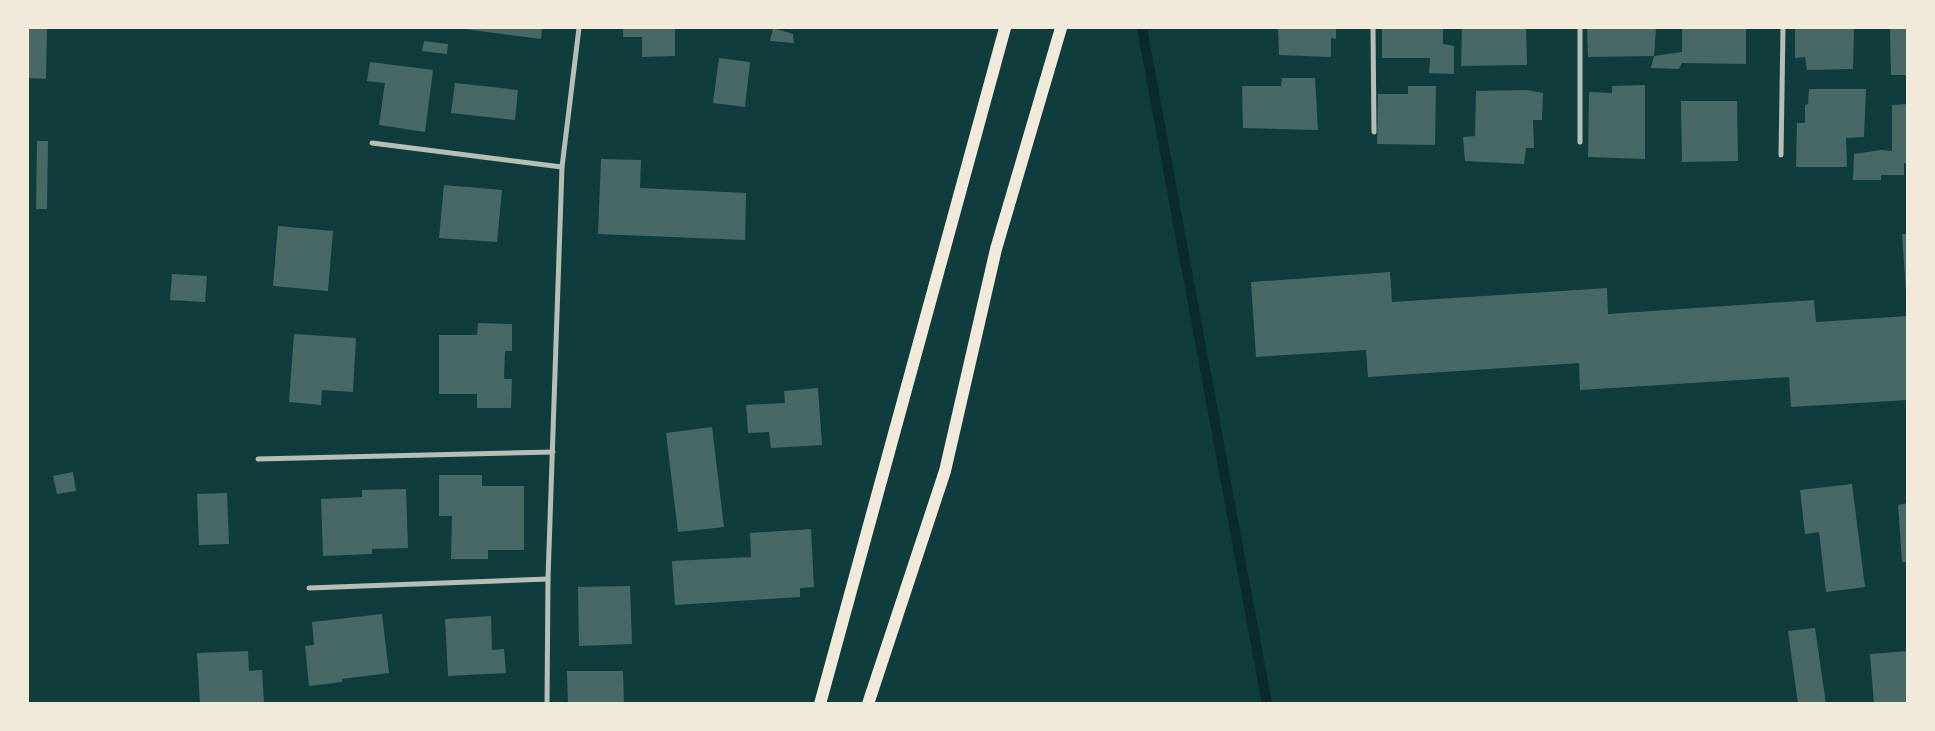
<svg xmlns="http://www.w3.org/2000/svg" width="1935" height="731" font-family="'Sofia Sans Condensed',sans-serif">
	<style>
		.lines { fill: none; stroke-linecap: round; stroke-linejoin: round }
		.stream { stroke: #0a2a2b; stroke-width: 10 }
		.building { fill: #486865 }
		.minor { stroke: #b8beb3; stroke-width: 5 }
		.primary { stroke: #f1e9da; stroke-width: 12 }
	</style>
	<rect width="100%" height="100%" fill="#0f3d3e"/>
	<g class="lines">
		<path class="stream" d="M1142,28l125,676"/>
	</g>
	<g class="building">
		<path d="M28,28h19l-1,51 -18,-1z"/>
		<path d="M457,28h85l-1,11z"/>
		<path d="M623,28h52v28l-33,1v-20h-19z"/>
		<path d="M773,28l20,6 1,9 -24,-2z"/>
		<path d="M1278,28h58v11l-5,-1v19l-52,-2z"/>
		<path d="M1382,28h61v16l11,2v28l-25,-1 1,-15h-48z"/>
		<path d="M1462,28h64l1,37 -66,1z"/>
		<path d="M1587,28h69l-2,28 28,-4v-24h64v36l-64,-1 -3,6 -28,-1 3,-12 -66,1z"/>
		<path d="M1795,28h59l-1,41 -46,1 -2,-13 -10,1z"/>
		<path d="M1890,28h18v47h-17z"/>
		<path d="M424,41l24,3 -1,10 -25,-3z"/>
		<path d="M719,58l31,4 -5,45 -32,-4z"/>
		<path d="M370,62l63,8 -8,62 -46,-7 6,-42 -18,-2z"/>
		<path d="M1282,78h33l3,52 -75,-2 -1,-42h39z"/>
		<path d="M455,83l63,7 -3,30 -64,-7z"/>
		<path d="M1645,85v74l-57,-2 1,-65 23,1v-7z"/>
		<path d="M1408,86h28l-1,59 -58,-1 1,-50h30z"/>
		<path d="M1809,89h57l-2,48 -18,1 1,29h-51l1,-44h8v-18l3,-1z"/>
		<path d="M1527,90l16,3 -1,27h-9l1,28h-8l-2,16 -59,-3 -2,-24 12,-1 1,-45z"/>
		<path d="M1681,101h56l1,60 -56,1z"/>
		<path d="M1908,104v59h-4v12h-23v5h-28l1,-26 27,-4 11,1v-46z"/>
		<path d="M37,141h11l-1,68h-11z"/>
		<path d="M601,159l40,1 -1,28 106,5 -1,47 -147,-6z"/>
		<path d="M444,185l58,5 -5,52 -58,-4z"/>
		<path d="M278,226l55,5 -5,60 -55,-5z"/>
		<path d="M1902,234h6v57h-2z"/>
		<path d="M1390,272l2,30 215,-14 1,26 206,-14 2,22 92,-6v84l-117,7 -2,-30 -209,13 -1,-27 -211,14 -2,-27 -110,7 -5,-75z"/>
		<path d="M172,274l35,2 -2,26 -35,-2z"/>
		<path d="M478,323l34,1v27h-7l-1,28h8l-1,29h-34v-14h-38v-59h38z"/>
		<path d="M294,334l62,4 -3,54 -31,-2 -1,15 -32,-3z"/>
		<path d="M818,388l4,57 -51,3 -2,-16 -21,1 -2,-28 39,-2 -1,-12z"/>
		<path d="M712,427l12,100 -46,5 -12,-99z"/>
		<path d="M73,472l3,19 -19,3 -4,-18z"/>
		<path d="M439,475h43v11h42v64h-36v9h-37l1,-43h-13z"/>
		<path d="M1852,484l13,103 -39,5 -7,-60 -14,2 -5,-44z"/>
		<path d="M406,489l2,59 -36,1v5l-49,2 -2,-57 41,-2v-7z"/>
		<path d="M227,493l2,51 -30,1 -2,-51z"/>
		<path d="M1908,503v59h-6l-4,-57z"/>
		<path d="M811,529l3,58 -14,1v9l-125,8 -3,-44 79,-4 -1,-24z"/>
		<path d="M630,586l2,58 -53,2 -1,-59z"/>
		<path d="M382,614l7,59 -47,6v3l-33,4 -4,-40 9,-1 -2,-23z"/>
		<path d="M491,616l1,34 12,-1 2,24 -58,3 -3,-57z"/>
		<path d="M1815,628l11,76h-28l-10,-73z"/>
		<path d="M248,651l1,20 13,-1 2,34h-64l-3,-51z"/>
		<path d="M1908,651v53h-34l-4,-50z"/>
		<path d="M567,671h56l1,33h-56z"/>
	</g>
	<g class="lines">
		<g class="minor">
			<path d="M1373,28l1,104"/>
			<path d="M1580,142v-114"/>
			<path d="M372,143l190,24"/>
			<path d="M1781,155l2,-127"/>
			<path d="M258,459l295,-7"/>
			<path d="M309,588l239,-9"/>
			<path d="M547,704l1,-125 14,-412 17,-139"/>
		</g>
		<g class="primary">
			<path d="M820,704l185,-676"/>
			<path d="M868,704l77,-233 51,-222 65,-221"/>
		</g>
	</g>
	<rect width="1935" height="731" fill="none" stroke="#f1e9da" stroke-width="58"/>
</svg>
